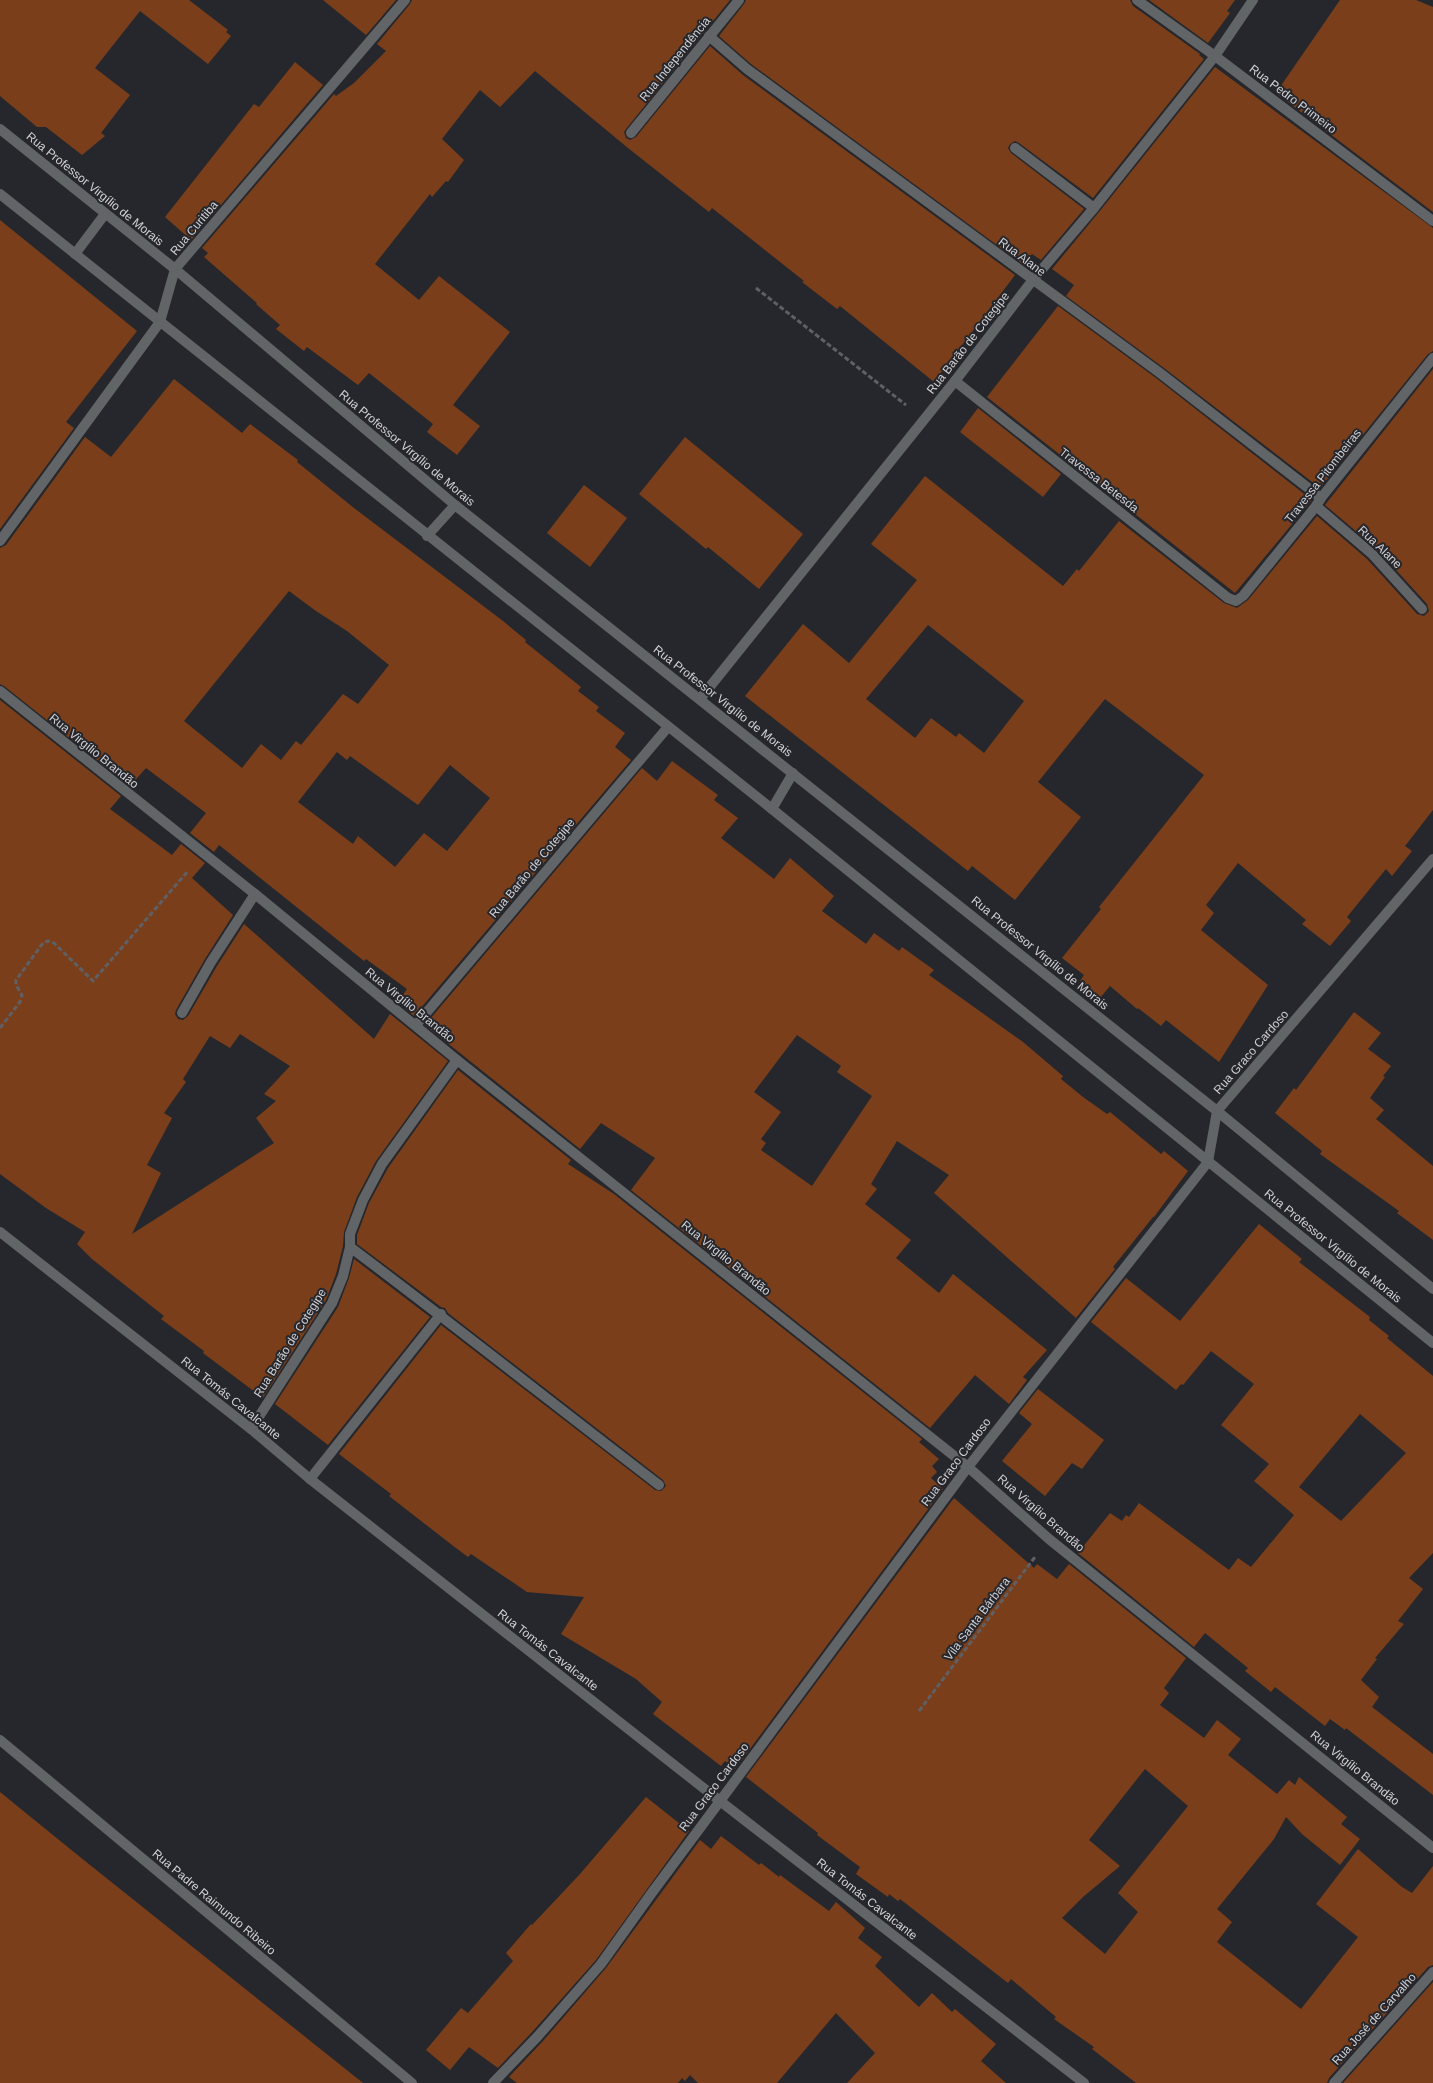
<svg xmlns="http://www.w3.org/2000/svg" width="1433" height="2083" font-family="Arial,sans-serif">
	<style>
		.building { fill: #7a3f1a; fill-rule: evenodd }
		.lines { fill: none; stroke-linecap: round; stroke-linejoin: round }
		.path { stroke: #5f6065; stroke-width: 3; stroke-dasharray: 5 2.5; stroke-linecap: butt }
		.lane { stroke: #626567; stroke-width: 10 }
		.street { stroke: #626567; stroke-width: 10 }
		.labels { text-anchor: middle; stroke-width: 4; stroke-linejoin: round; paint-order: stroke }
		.street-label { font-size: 12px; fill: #d1d1d5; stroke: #26272c }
	</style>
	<rect width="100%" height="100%" fill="#26272c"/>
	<g class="building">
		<path d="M0,0h189l39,30 -2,2 5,4 -23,28 -68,-53 -45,57 35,27 -29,38 4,3 -23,19 -36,-28h-9l-37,-31z"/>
		<path d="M323,0h73l-30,35z"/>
		<path d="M412,0h318l-104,129 -2,3 2,6 4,2 6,-3 74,-91 33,29 272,200 -81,107 -94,-76 -3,3 -35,-27 2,-1 -92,-73 -3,4 -81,-64 -93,-77 -35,36 -20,-17 -38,49 22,21 -16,22 -2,-1 -14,16 -2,-3 -55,70 44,36 20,-24 71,56 -57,73 27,21 -23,29 -30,-23 6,-8 -64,-51 -11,12 -51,-38 -3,4 -28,-22 4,-4 -24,-21 1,-1 -53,-46 4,-4 -6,-5 132,-154 2,2 18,-13 32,-32 -9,-7 33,-40z"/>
		<path d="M746,0h384l3,6 67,48 -1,1 5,4 -111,139 -74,-55 -4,-2 -5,3 -2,4 3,5 73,56 -43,51 -9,-6 -8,11 -273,-201 -32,-28 25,-32z"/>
		<path d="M1149,0h86l-8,11 3,2 -22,30z"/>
		<path d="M1340,0h76l17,7v205l-157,-119z"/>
		<path d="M295,62l28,23 -132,155 -26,-23 89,-113 5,3z"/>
		<path d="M1215,67l218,161v123l-5,3 -108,134 -156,-120 -98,-72 8,-11 -22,-16 47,-57z"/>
		<path d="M0,220l137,111 -71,91 8,6 -74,101z"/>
		<path d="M1058,306l98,72 156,122 -77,93 -248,-196z"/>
		<path d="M1433,369v441l-28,36 7,5 -20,25 -6,-7 -39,48 4,4 -21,25 -28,-22 4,-4 -68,-57 -32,42 8,8 -13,17 67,55 -49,77 -53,-42 -5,6 -23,-18 -1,1 -27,-23 -10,12 -20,-17 4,-6 -22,-17 39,-49 -2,-2 105,-132 -99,-76 -67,83 43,35 -66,83 -43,-34 -4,5 -223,-175 58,-72 46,39 68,-83 -46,-36 54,-68 138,110 14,-17 2,2 40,-50 105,82 13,5 11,-8 69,-84 50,43 50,55 7,2 5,-5 -2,-7 -50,-55 -52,-44zM928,625l96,76 -40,52 -25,-20 -3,4 -25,-19 -16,20 -49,-39z"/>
		<path d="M174,379l68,54 8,-9 48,36 -1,2 57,46 149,113 23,19 -1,2 56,45 -3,4 21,16 -3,4 29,22 -10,14 16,13 -217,256 -16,-14 9,-13 -41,-30 -2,2 -145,-116 -5,7 -24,-19 16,-20 -60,-45 -16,18 -126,-100 -4,-2v-136l6,-3 79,-108 26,20zM289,591l27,20 31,20 42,34 -31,39 -15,-10 -42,51 -5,-4 -15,19 -20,-16 -19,24 -58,-47zM337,752l10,8 3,-4 68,49 32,-40 40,33 -43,53 -23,-18 -29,34 -37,-31 -5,8 -55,-42z"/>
		<path d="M978,408l83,66 -18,23 -83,-65z"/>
		<path d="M685,437l118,97 -44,55 -51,-42 -2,2 -67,-55z"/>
		<path d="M584,485l43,33 -37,49 -43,-34z"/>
		<path d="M0,700l121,96 -11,13 62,46 9,-11 24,19 -13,15 41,37 -28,44 -29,51 -1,4 3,5 5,1 5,-4 29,-50 27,-42 130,115 16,-25 58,47 -72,100 -19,36 -13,35 -1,14 -7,28 -10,26 -63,98 -60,-45 1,-2 -43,-32 3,-3 -72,-57 -15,-15 8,-12 -39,-24 -46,-34zM240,1034l50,32 -26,28 12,7 -20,17 18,25 -142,91 29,-61 -14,-8 25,-47 -8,-5 22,-31 -3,-3 27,-43 20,12z"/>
		<path d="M672,761l46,34 -4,5 24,18 -17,20 53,41 16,-21 44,38 -12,15 44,33 8,-11 25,18 3,-4 32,23 -5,5 94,67 40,34 -2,3 22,18 24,17 3,-2 51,42 3,-3 24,20 -34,46h-1l-40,50 2,2 -39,49 -142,-125 15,-18 -52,-34 -26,43 6,5 -12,15 46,36 -15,18 43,35 14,-19 94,76 -24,27 4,3 -18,24 -34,-29 -45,53 -299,-238 24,-32 -54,-35 -21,26 -155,-124 217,-257 15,13zM797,1035l44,31 -4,6 35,24 -60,90 -51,-36 5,-7 -5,-4 20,-27 -27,-20z"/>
		<path d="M1354,1012l27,21 -13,16 23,17 -8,10 2,1 -15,21 14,12 -8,9 57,47v74l-36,-27 2,-2 -79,-57 2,-3 -47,-38 19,-25 2,2z"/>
		<path d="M458,1070l113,90 -3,4 46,30 308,245 -3,3 20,17 -7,7 5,6 -6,6 12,11 -208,280 -10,-8 -4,5 -68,-52 9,-12 -26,-23 -75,-45 23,-37 -57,-5 -56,-38 -3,3 -16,-12 -63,-49 2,-2 -52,-40 102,-129 214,165 6,1 5,-5 -3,-6 -215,-167 -3,-5 -4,-1 -84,-63v-9l12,-32 19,-35z"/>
		<path d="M1259,1224l43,35 -3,3 71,55 -1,3 20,16 -2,2 46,38v177l-24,25 14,11 -25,32 6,3 -29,34 2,1 -16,21 18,17 -7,10 61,47v41l-87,-67 -1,2 -15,-11 -5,7 -50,-39 -4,5 -26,-21 3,-3 -43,-35 -11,14 -116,-94 32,-40 12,8 4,-6 3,2 10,-14 90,67 9,-12 13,9 43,-52 -40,-34 15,-17 -48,-39 33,-41 -43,-33 -28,34 -2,-1 -5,6 -85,-68 35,-44 54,43zM1360,1414l46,39 -65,68 -42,-34z"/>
		<path d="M354,1259l76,58 -102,128 -53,-41 63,-97 11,-29z"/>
		<path d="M1038,1389l66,51 -22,29 -10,-6 -27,33 -43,-35 30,-37 -13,-11z"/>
		<path d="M954,1498l80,70 3,-4 20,15 12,-15 117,94 -22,30 5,5 -9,12 44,33 13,-18 24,19 -13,16 49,39 12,-14 6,5 4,-8 48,40 -6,7 19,15 -20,26 -38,-31 -16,-17 -12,22 -57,70 15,13 -15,20 84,67 57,-72 -42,-33 42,-55 44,38 10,6 21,-27v99l-5,2 -99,111 -2,5h-191l-44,-34 2,-2 -40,-28 2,-2 -45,-38 -3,4 -108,-84 -2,2 -9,-7 -1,3 -32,-23 4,-7 -43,-32 1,-2 -72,-56zM1145,1769l43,37 -70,87 20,19 -33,42 -43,-36 21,-21 37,-31 -31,-26z"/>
		<path d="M0,1792l80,65 283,226h-363z"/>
		<path d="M646,1797l43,34 -93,129 -63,71 -35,37 -29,-21 -19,23 -24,-20 35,-42 7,5 45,-52 -7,-8 25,-29 1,1 48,-51z"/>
		<path d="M721,1836l38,29 2,-2 18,14 1,-2 49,36 7,-9 29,26 -7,10 24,19 -7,9 44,41 13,-14 20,19 3,-3 41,35 -15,17 25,22h-159l28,-30 -39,-40 -59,70h-79l-8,-8 -5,6 -3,-3 -4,5h-161l-8,-6 34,-36 63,-73 94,-128 11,9z"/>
		<path d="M1433,1982v101h-90z"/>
	</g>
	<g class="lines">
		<g class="path">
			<path d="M756,288l150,117"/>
			<path d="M0,1028l20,-26 2,-7 -6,-10v-5l27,-37 5,-2 6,2 39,38 95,-110"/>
			<path d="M919,1711l116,-154"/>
		</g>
		<g class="lane">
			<path d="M1015,148l79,60"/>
			<path d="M955,381l273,217"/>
			<path d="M1316,506l56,48 50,55"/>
			<path d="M182,1013l29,-51 44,-68"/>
			<path d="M350,1247c104,78 206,159 309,238"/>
			<path d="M310,1479l131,-165"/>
		</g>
		<g class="street">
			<path d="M1137,0l78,56 218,165"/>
			<path d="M709,36l38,33 413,304 161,125"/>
			<path d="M0,129l175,140 280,236 762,606 216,178"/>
			<path d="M631,133l108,-133"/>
			<path d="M0,194l772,615 661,534"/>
			<path d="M75,254l30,-40"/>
			<path d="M427,536l28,-31"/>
			<path d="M0,541l160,-219 15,-53 230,-269"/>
			<path d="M1228,598l8,3 7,-5 73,-90 5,-8 112,-140"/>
			<path d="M0,691l255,203 202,166 511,407 81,72 384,309"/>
			<path d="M700,699l255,-318 77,-100 62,-73 121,-152 38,-56"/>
			<path d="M772,809l21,-36"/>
			<path d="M416,1025l252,-298"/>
			<path d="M0,1232l251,197 59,50 410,322 364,282"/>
			<path d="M251,1429l81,-126 11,-27 7,-29v-13l13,-34 19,-36 75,-104"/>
			<path d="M0,1740l412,343"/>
			<path d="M493,2083l45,-47 63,-72 50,-70 317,-427 240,-305 9,-51 216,-252"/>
			<path d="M1334,2083l99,-111"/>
		</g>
	</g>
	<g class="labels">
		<g class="street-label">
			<text transform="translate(675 59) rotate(-51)" y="4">Rua Independência</text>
			<text transform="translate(1293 99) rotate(37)" y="4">Rua Pedro Primeiro</text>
			<text transform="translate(95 189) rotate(39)" y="4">Rua Professor Virgílio de Morais</text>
			<text transform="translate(194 228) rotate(-50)" y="4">Rua Curitiba</text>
			<text transform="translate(1022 257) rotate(37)" y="4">Rua Alane</text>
			<text transform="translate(968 343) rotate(-52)" y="4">Rua Barão de Cotegipe</text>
			<text transform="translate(407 448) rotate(40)" y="4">Rua Professor Virgílio de Morais</text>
			<text transform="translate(1323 476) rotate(-52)" y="4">Travessa Pitombeiras</text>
			<text transform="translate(1099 480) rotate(38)" y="4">Travessa Betesda</text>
			<text transform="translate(1380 547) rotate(44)" y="4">Rua Alane</text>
			<text transform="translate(723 701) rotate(38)" y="4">Rua Professor Virgílio de Morais</text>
			<text transform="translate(94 751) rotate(39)" y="4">Rua Virgílio Brandão</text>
			<text transform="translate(532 868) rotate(-50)" y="4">Rua Barão de Cotegipe</text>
			<text transform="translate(1040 953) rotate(39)" y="4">Rua Professor Virgílio de Morais</text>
			<text transform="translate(410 1005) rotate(39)" y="4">Rua Virgílio Brandão</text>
			<text transform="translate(1251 1052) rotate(-49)" y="4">Rua Graco Cardoso</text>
			<text transform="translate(1333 1246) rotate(39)" y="4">Rua Professor Virgílio de Morais</text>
			<text transform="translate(726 1258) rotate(39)" y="4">Rua Virgílio Brandão</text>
			<text transform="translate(290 1343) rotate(-58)" y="4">Rua Barão de Cotegipe</text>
			<text transform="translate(231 1398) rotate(39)" y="4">Rua Tomás Cavalcante</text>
			<text transform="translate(956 1462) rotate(-53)" y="4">Rua Graco Cardoso</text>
			<text transform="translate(1041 1513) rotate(41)" y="4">Rua Virgílio Brandão</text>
			<text transform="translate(977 1619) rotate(-53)" y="4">Vila Santa Bárbara</text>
			<text transform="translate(548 1650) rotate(38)" y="4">Rua Tomás Cavalcante</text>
			<text transform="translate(1355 1768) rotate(39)" y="4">Rua Virgílio Brandão</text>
			<text transform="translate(714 1787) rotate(-53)" y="4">Rua Graco Cardoso</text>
			<text transform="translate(867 1899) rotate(38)" y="4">Rua Tomás Cavalcante</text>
			<text transform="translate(214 1902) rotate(40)" y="4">Rua Padre Raimundo Ribeiro</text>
			<text transform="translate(1374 2019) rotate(-48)" y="4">Rua José de Carvalho</text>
		</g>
	</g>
</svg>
